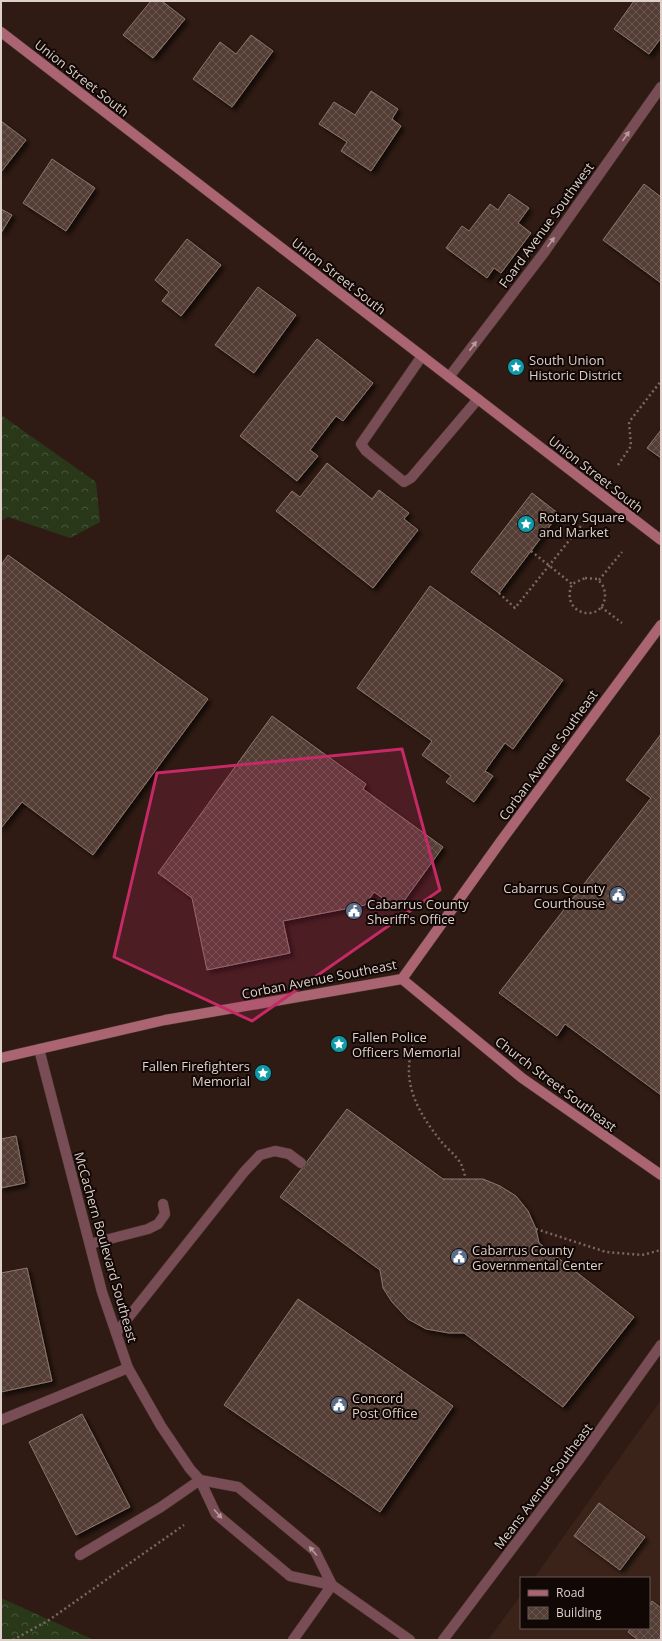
<svg xmlns="http://www.w3.org/2000/svg" width="662" height="1641" font-family="'Open Sans',sans-serif">
	<style>
		.built { fill: #3c2319 }
		.forest { fill: url(#forest-crowns) }
		.building { fill: url(#building-cross-hatch); stroke: #8e766c; filter: url(#shadow) }
		.lines { fill: none; stroke-linecap: round; stroke-linejoin: round }
		.lane-casing { stroke: #4b3830; stroke-width: 11 }
		.street-casing { stroke: #4b3830; stroke-width: 11 }
		.secondary-casing { stroke: #4b3830; stroke-width: 11 }
		.path { stroke: #796861; stroke-width: 2.5; stroke-dasharray: 2 3; stroke-linecap: butt }
		.lane { stroke: #794d55; stroke-width: 10 }
		.street { stroke: #794d55; stroke-width: 10 }
		.secondary { stroke: #ab6572; stroke-width: 10 }
		.oneway { fill: #b69c9c }
		.marked { fill: #c52a66; fill-opacity: 0.2; stroke: #c52a66; stroke-width: 3; stroke-linejoin: round }
		.labels { text-anchor: middle; stroke-width: 4; stroke-linejoin: round; paint-order: stroke }
		.street-label { font-size: 13px; fill: #ded0cb; stroke: #110805 }
		.poi-label { font-size: 13px; fill: #ded0cb; stroke: #110805; text-anchor: start }
	</style>
	<defs>
		<pattern id="forest-crowns" width="20" height="18" patternUnits="userSpaceOnUse"><rect width="20" height="18" fill="#2a381a"/><path d="M2 6a3 3 0 1 1 6 0M12 15a3 3 0 1 1 6 0" fill="none" stroke="#48543a"/></pattern>
		<pattern id="building-cross-hatch" width="8" height="8" patternUnits="userSpaceOnUse"><rect width="8" height="8" fill="#533d35"/><path d="M0 0l8 8M0 8l8-8" fill="none" stroke="#6b5851"/></pattern>
		<filter id="shadow"><feDropShadow dx="3.5" dy="3.5" stdDeviation="2" flood-color="#0009"/></filter>
	</defs>
	<rect width="100%" height="100%" fill="#2f1b13"/>
	<path class="built" d="M661,1400v240h-173l33,-45v33h128v-50h-115z"/>
	<g class="forest">
		<path d="M1,415l95,67 4,40 -30,16 -62,-21 -7,4z"/>
		<path d="M1,1598l93,42h-93z"/>
	</g>
	<g class="building">
		<path d="M151,1h11l23,18 -32,39 -30,-23z"/>
		<path d="M634,1h27v37l-12,16 -35,-25z"/>
		<path d="M251,35l22,16 -41,56 -39,-28 27,-37 16,12z"/>
		<path d="M371,91l27,18 -6,10 9,7 -30,45 -30,-20 6,-9 -28,-18 15,-22 21,13z"/>
		<path d="M1,121l25,19 -25,32z"/>
		<path d="M52,159l43,29 -29,43 -43,-28z"/>
		<path d="M644,184l17,13v86l-58,-43z"/>
		<path d="M509,194l20,14 -11,15 13,10 -30,40 -7,-5 -7,10 -41,-30 16,-22 7,5 21,-27 8,6z"/>
		<path d="M1,209l11,6 -11,18z"/>
		<path d="M187,239l34,26 -40,51 -19,-15 7,-9 -14,-12z"/>
		<path d="M258,287l38,28 -42,58 -39,-28z"/>
		<path d="M317,339l56,44 -30,38 -7,-5 -26,34 8,6 -21,25 -57,-45z"/>
		<path d="M661,430v28l-14,-10z"/>
		<path d="M327,463l45,36 7,-9 30,23 -5,6 14,11 -45,58 -97,-77 16,-20 8,6z"/>
		<path d="M532,493l27,21 -60,79 -28,-21z"/>
		<path d="M8,555l200,144 -115,156 -71,-53 -21,26v-263z"/>
		<path d="M430,586l133,94 -50,69 -8,-6 -20,28 8,5 -19,26 -28,-20 5,-6 -29,-21 10,-14 -75,-53z"/>
		<path d="M272,716l94,68 -3,5 80,58 -45,62 -24,-17 -9,13 -82,16 7,32 -83,17 -15,-72 -34,-25z"/>
		<path d="M661,734v361l-96,-71 -8,12 -58,-43 152,-195 -25,-18z"/>
		<path d="M347,1109l96,70h40l17,7 16,10 12,15 8,18 3,14 95,74 -71,90 -99,-74h-15l-23,-4 -18,-10 -16,-17 -9,-14 -3,-18 -100,-73z"/>
		<path d="M16,1136l9,47 -24,5v-49z"/>
		<path d="M27,1268l25,113 -51,11v-119z"/>
		<path d="M298,1299l155,107 -73,106 -156,-107z"/>
		<path d="M82,1414l48,93 -54,28 -47,-93z"/>
		<path d="M599,1503l46,34 -25,33 -46,-34z"/>
		<path d="M652,1601l9,7v29l-2,3h-21l-10,-8 3,-4h18v-22z"/>
	</g>
	<g class="lines">
		<g class="lane-casing">
			<g id="lane">
				<path d="M422,356l-61,88 5,7 38,31 7,-4 67,-79"/>
				<path d="M90,1244l58,-15 10,-5 7,-10 -2,-10"/>
				<path d="M116,1333l128,-161 16,-17 15,-4 14,3 12,9"/>
				<path d="M80,1555l81,-48 39,-27"/>
				<path d="M293,1640l39,-55"/>
			</g>
		</g>
		<g class="street-casing">
			<g id="street">
				<path d="M449,377l94,-123 118,-167"/>
				<path d="M39,1049l63,243 26,76 33,58 29,43 10,11 16,34 74,62 42,9 78,55"/>
				<path d="M1,1420l127,-52"/>
				<path d="M200,1480l38,7 77,64 17,34"/>
				<path d="M443,1640l135,-179 83,-116"/>
			</g>
		</g>
		<g class="secondary-casing">
			<g id="secondary">
				<path d="M1,32l660,508"/>
				<path d="M402,979l120,99 139,97"/>
				<path d="M1,1058l164,-38 237,-41 99,-138 160,-216"/>
			</g>
		</g>
		<g class="path">
			<path d="M618,465l13,-19 -2,-24 32,-41"/>
			<path d="M531,551l41,33"/>
			<path d="M585,578l12,1c6,5 8,10 8,17 -1,28 -46,20 -33,-12z"/>
			<path d="M599,580l23,-28"/>
			<path d="M499,593l16,15 69,-86"/>
			<path d="M601,607l21,16"/>
			<path d="M415,1041c-16,38 2,70 25,99 6,8 16,15 21,24 2,4 3,10 5,14"/>
			<path d="M536,1229l70,23 36,3 19,-5"/>
			<path d="M13,1640l36,-20 135,-95"/>
		</g>
		<use href="#lane" class="lane"/>
		<use href="#street" class="street"/>
		<use href="#secondary" class="secondary"/>
	</g>
	<defs><path id="oneway-solid" d="M-6-.8H1V-3.2L6.5 0L1 3.2V.8H-6Z"/></defs>
	<g class="oneway">
		<use href="#oneway-solid" transform="translate(626 136) rotate(-55)"/>
		<use href="#oneway-solid" transform="translate(551 242) rotate(-54)"/>
		<use href="#oneway-solid" transform="translate(473 346) rotate(-53)"/>
		<use href="#oneway-solid" transform="translate(218 1514) rotate(48)"/>
		<use href="#oneway-solid" transform="translate(313 1551) rotate(-130)"/>
	</g>
	<path class="marked" d="M402,749l38,141 -188,131 -138,-64 43,-184z"/>
	<defs>
		<g id="sight-disc" transform="scale(0.9)"><circle r="9.5" fill="#0f9aa8" stroke="#110805"/><path d="M0-6L1.8-2.2L6-1.7L2.9 1.2L3.7 5.4L0 3.3L-3.7 5.4L-2.9 1.2L-6-1.7L-1.8-2.2Z" fill="#fff"/></g>
		<g id="civic-disc" transform="scale(0.9)"><circle r="9.5" fill="#5c6f8a" stroke="#110805"/><path d="M-.6-6.5H3V-4.5H.6V-3L4-1V1h2V6H-6V1h2V-1L-.6-3ZM-1.2 2.5V6h2.4V2.5Z" fill="#fff"/></g>
	</defs>
	<g fill-rule="evenodd">
		<use href="#sight-disc" x="516" y="367"/>
		<use href="#sight-disc" x="526" y="524"/>
		<use href="#civic-disc" x="618" y="895"/>
		<use href="#civic-disc" x="354" y="911"/>
		<use href="#sight-disc" x="339" y="1044"/>
		<use href="#sight-disc" x="263" y="1073"/>
		<use href="#civic-disc" x="459" y="1257"/>
		<use href="#civic-disc" x="339" y="1405"/>
	</g>
	<g class="labels">
		<g class="street-label">
			<text transform="translate(82 78) rotate(38)" y="5">Union Street South</text>
			<text transform="translate(546 225) rotate(-54)" y="5">Foard Avenue Southwest</text>
			<text transform="translate(339 276) rotate(38)" y="5">Union Street South</text>
			<text transform="translate(596 474) rotate(38)" y="5">Union Street South</text>
			<text transform="translate(548 755) rotate(-54)" y="5">Corban Avenue Southeast</text>
			<text transform="translate(319 979) rotate(-11)" y="5">Corban Avenue Southeast</text>
			<text transform="translate(556 1084) rotate(37)" y="5">Church Street Southeast</text>
			<text transform="translate(106 1247) rotate(74)" y="5">McCachern Boulevard Southeast</text>
			<text transform="translate(543 1486) rotate(-53)" y="5">Means Avenue Southeast</text>
		</g>
		<g class="poi-label">
			<text x="529" y="365">South Union<tspan x="529" dy="15">Historic District</tspan></text>
			<text x="539" y="522">Rotary Square<tspan x="539" dy="15">and Market</tspan></text>
			<text x="605" y="893" text-anchor="end">Cabarrus County<tspan x="605" dy="15">Courthouse</tspan></text>
			<text x="367" y="909">Cabarrus County<tspan x="367" dy="15">Sheriff's Office</tspan></text>
			<text x="352" y="1042">Fallen Police<tspan x="352" dy="15">Officers Memorial</tspan></text>
			<text x="250" y="1071" text-anchor="end">Fallen Firefighters<tspan x="250" dy="15">Memorial</tspan></text>
			<text x="472" y="1255">Cabarrus County<tspan x="472" dy="15">Governmental Center</tspan></text>
			<text x="352" y="1403">Concord<tspan x="352" dy="15">Post Office</tspan></text>
		</g>
	</g>
	<rect width="662" height="1641" fill="none" stroke="#ded0cb" stroke-width="4"/>
	<rect x="520" y="1577" width="130" height="52" fill="#110805" stroke="#635854"/>
	<rect x="528" y="1590" width="20" height="6" fill="#ab6572" stroke="#635854"/>
	<text x="556" y="1597" font-size="12" fill="#ded0cb">Road</text>
	<rect x="528" y="1607" width="20" height="12" fill="url(#building-cross-hatch)" stroke="#635854"/>
	<text x="556" y="1617" font-size="12" fill="#ded0cb">Building</text>
</svg>
